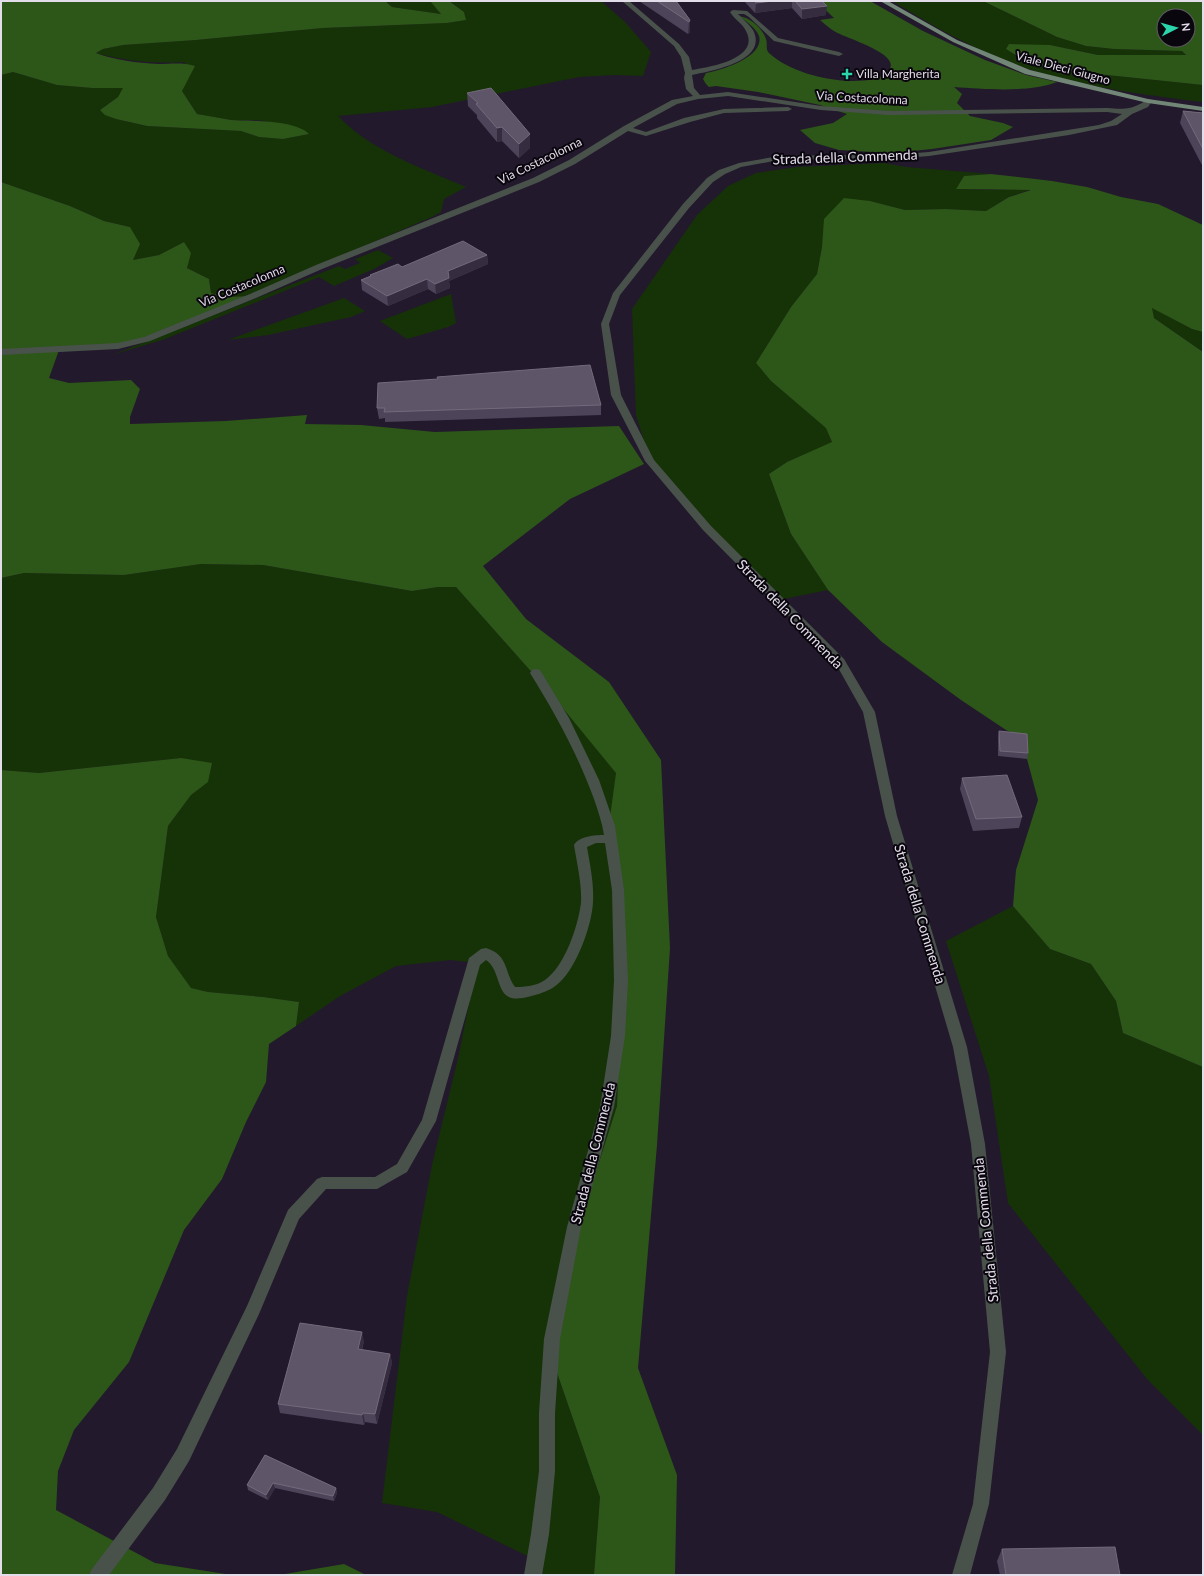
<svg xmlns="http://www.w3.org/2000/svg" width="1204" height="1576" font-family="Lato,sans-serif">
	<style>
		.green { fill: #163307 }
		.forest { fill: #2d5619; fill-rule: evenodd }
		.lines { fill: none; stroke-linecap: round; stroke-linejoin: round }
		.minor { fill: #48524b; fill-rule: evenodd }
		.major { fill: #728677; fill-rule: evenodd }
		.wall { fill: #4e4459 }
		.shaded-wall { fill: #362c40 }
		.building { fill: #5e5568; stroke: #736a7c }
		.poi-dot { fill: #2ad5ac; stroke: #0a060e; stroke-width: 1.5 }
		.labels { text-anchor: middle; stroke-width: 4; stroke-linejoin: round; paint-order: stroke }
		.far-street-label { font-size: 12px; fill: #e3dce9; stroke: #0a060e }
		.far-poi-label { font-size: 12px; fill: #e3dce9; stroke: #0a060e; text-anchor: start }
		.street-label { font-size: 14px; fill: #e3dce9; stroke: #0a060e }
	</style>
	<rect width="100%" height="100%" fill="#23192c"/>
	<g class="green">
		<path d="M385,1h45l11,13 -49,-7z"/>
		<path d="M449,1h152l24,21 26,30 -8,24 -29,-1 -35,2 -147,30 -94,9c33,35 84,52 128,71l-22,12 -3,13 -9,5 -185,79 -23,1 -13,-4 -2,-14 -22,-11 -3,-26 -25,13 -26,5 -3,-33 -26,-6 -34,-15 -69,-24v-107l12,-3 44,13 35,3h32l-6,9 -18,13 16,9 31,7 94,5 18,6 24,2 26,-5 -25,-9 -26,-5h-27l-34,-6 -15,-23 3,-29c-31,2 -60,-1 -89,-9l7,-4 20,-4 73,-5 127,-12 124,-5 18,-3 -1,-8z"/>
		<path d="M892,1h91l74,36 29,9 28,3 68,2 4,5 -88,-1 -48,-10 -44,4c16,11 33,17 53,21l144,15v17c-64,-8 -139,-17 -198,-42 -40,-15 -76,-37 -113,-59z"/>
		<path d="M884,163l22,4 85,7 -27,2 -8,13 38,1 38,-1 -23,8 -23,14 -40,-2 -41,1 -35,-9 -48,46 -5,27 -26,33 -35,56 15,18 56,47 5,15 -45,19 -18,12 22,60 37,56 -49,10 -129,-139 -14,-46 -4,-106 65,-94 31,-29 28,-13 41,-6z"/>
		<path d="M378,250l15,8 -19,11 -40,17 -15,-9 -154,62 -53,16 227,-89 6,3 15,-6 -5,-4z"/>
		<path d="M451,294l5,29 -8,4 -41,12 -27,-18z"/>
		<path d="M344,298l21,13 -14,6 -83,18 -40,5z"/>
		<path d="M1151,307l41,22 11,3v20l-49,-34z"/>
		<path d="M201,564l62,1 149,26 26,-4h18l96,108 65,78 6,173 -6,160 -41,128 -22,130 46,133 -6,78h-57l1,-14 -101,-49 -55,-9 25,-207 25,-131 27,-111 18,-91 -27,-3 -54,6 -56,30 -44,30 3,-24 -36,-5 -55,-5 -18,-4 -22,-32 -12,-39 12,-91 23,-31 -10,-37 -142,15 -38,-3v-192l23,-5 100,2z"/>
		<path d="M1013,906l37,43 41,15 25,37 7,32 80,34v368l-56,-56 -139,-176 -19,-127 -43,-135z"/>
	</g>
	<g class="forest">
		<path d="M1,1h384l7,6 49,7 -11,-13h19l15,11 2,8 -19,3 -124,5 -127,12 -73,5 -20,4 -7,4c18,7 42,10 62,11 14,0 24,-2 37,2l-13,25 15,23c12,2 23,4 34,6 19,1 65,0 78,14l-26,5 -24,-2 -18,-6 -94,-5 -31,-7 -11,-4 -5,-5 18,-13 5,-9h-31l-35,-3 -44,-13 -12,3z"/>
		<path d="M816,1h54l53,30 62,29 41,15 31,7c-27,11 -73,7 -103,5l8,7 -5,9 13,13 33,7 10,4 -22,13 -59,9 -41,4 -52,-3 -24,-7 -15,-13 33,-7 14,-9 -27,-9 -62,-13 -42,-6 -7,1 -3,-3 -3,-5 3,-6c14,-2 59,-16 53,-37 -3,-8 -13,-15 -20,-20 12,2 23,12 27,23 2,5 -1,10 3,14 19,18 55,27 80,28 12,0 29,0 38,-9 19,-16 -38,-33 -47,-38 -8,-3 -14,-9 -20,-14l14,-2z"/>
		<path d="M983,1h220v84l-144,-15c-20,-4 -37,-10 -53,-21l3,-5 41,1 48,10h88l-4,-4 -68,-2 -28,-3 -29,-9zM1164,16h24v24h-24z"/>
		<path d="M991,174l61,7 35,6 34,10 37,7 45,21v107l-11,-3 -40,-21 2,10 49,34v715l-80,-34 -7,-32 -25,-37 -41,-15 -37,-43 3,-36 22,-70 -11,-41 -1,-19 -20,-10 -45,-30 -79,-58 -54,-52 -37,-56 -22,-60 18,-12 45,-20 -6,-14 -55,-47 -15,-18 35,-56 26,-33 5,-27 2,-28 20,-21 26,3 35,9 41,-1 40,2 23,-14 22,-7 -75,-1 8,-13z"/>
		<path d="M1,182l69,24 34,15 26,6 10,17 -7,16 26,-5 25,-13 7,11 -4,15 22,11 2,14 13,4 29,-1 -106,43 -29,7 -59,4 -10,28 20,5 62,-3 9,9 -10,28v7l95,-3 82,-6 -2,9 56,1 74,7 184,-6 25,38 -74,35 -87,67 43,53 83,63 52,78 9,188 -13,197 -19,223 39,107 -2,100h-81l6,-78 -46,-133 22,-130 41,-128 6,-160 -15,-114 8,-59 -64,-78 -96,-108h-18l-26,4 -149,-26 -62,-1 -77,11 -100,-2 -23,5z"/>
		<path d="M181,758l31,5 -4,19 -17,13 -23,31 -12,91 12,39 23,32 17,4 55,5 36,5 -3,24 -27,18 -3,38 -20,40 -24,57 -38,51 -55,132 -55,68 -16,41 -2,39 99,53 77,12h-231v-805l38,3z"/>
		<path d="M344,1564l22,11h-87z"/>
	</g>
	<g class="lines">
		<g class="minor">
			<path d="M622,1h7l50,43 10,13 3,13c17,-3 69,-11 54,-39 -3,-7 -12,-12 -16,-19l3,-2 14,1 31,27 61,14 4,2 -4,2 -65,-15 -25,-24 -5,-3h-6c5,5 11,10 15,16 16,31 -41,41 -61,45l2,13 6,7 28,-3 93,14 68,5 218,-3c13,1 22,2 33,-4 3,-1 5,-4 8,-5l4,2 -4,6 -16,7 -15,11 -48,10 -140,21 -25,2 -125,2 -38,7 -16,7 -12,8 -24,26 -69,87 -11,29 12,71 33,65 57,66 133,133 31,53 22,104 70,231 18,97 21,208 -17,152 -19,71h-18l21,-71 17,-152 -19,-208 -18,-97 -68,-231 -22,-104 -27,-48 -133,-134 -58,-69 -34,-66 -10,-71 12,-31 70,-89 24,-26 12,-8 20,-7 40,-7 125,-2 25,-2 170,-27 12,-4 11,-7 -15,-2 -218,3 -68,-5 -93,-14 -30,3 -21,5 -44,24 13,4 38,-14 40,-9 64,-2 4,2 -4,2 -64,2 -34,9 -44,14 -18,-5 -53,33 -36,18 -217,87 -66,29 -106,43 -32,8 -117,6v-6l117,-6 26,-6 106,-43 66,-29 217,-87 36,-18 55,-34 48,-26 21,-4 -7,-7 -2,-11 1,-5 -4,-16 -7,-11z"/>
			<path d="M536,669l4,1 29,48 30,62 16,46 9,64 4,91 -3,55 -11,71 -33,120 -21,112 -5,74v58l-6,63 -7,41h-18l7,-41 8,-63v-58l5,-74 23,-112 33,-120 11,-71 3,-55 -2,-91 -7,-47h-9l-9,4c3,18 7,36 6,55 -1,23 -16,64 -33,80 -6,6 -13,9 -21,12 -8,2 -22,7 -30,3 -12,-5 -10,-29 -23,-37l-6,5 -44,156 -29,51 -30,17h-51l-27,30 -40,95 -70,147 -24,39 -56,75h-20l3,-6 61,-81 24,-39 70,-143 41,-96 29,-31 5,-2h53l22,-13 25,-44 47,-162 12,-9 5,-1c23,7 18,24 29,39 11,0 21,-1 30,-7 20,-14 33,-54 36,-77 1,-19 -4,-39 -7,-58 5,-9 21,-10 30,-10 -2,-13 -6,-24 -10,-36 -16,-44 -39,-86 -64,-126l2,-3z"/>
		</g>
		<path class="major" d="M880,1h8l69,39 73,30 118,29 55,8v4l-55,-8 -123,-29 -72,-32z"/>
	</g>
	<g class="wall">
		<path d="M639,1h37l14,19v12l-2,2z"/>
		<path d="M744,1h78l4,14 -24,4 -10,-11 -37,5z"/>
		<path d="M467,93l63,55 -11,10 -17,-17 -5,1 -20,-24v-3l-9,-9z"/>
		<path d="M1183,111l20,2v54l-23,-44z"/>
		<path d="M487,255l1,9 -39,17 1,7 -14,6 -8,-5 -40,17 -26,-16 -1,-10 9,-4v-1l32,-8z"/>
		<path d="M601,405v10l-216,7v-4l-6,1 -2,-11z"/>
		<path d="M999,731l29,22 -1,6 -29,-3v-19z"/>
		<path d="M962,778l60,39 -3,11 -46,3 -13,-42z"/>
		<path d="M364,1341l-2,9 28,4 2,9 -15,61 -12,-2 -1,3 -84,-12 -2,-9z"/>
		<path d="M265,1455l71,33 1,5 -3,8 -59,-13 -7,12 -20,-10 -1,-5z"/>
		<path d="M1002,1549l118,26h-120l-3,-14z"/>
	</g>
	<g class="shaded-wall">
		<path d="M773,1h19v7l-37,5 1,-10z"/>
		<path d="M827,6l-1,9 -24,4v-10z"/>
		<path d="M690,20v12l-2,2 1,-12z"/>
		<path d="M502,127v14l-5,1v-14z"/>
		<path d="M530,134v14l-11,10v-14z"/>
		<path d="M487,255l1,9 -39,17 1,7 -14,6 -1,-10 13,-13z"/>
		<path d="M427,279l1,10 -40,17 -1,-10z"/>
		<path d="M362,1332l2,9 -5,18 -1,-10z"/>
		<path d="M390,1354l2,9 -15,61 -2,-10z"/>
		<path d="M363,1413l2,9 -1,3 -2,-10z"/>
		<path d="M273,1483l2,5 -7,12 -2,-5z"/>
		<path d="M336,1488l1,5 -3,8 -1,-5z"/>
	</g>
	<g class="building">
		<path d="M657,1h19l14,19 -1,2z"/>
		<path d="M754,1h19l-17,2z"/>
		<path d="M795,1h27l5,5 -25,3z"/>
		<path d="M491,88l39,46 -11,10 -17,-17 -5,1 -21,-24 2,-1 -11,-10z"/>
		<path d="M1183,111l20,2v36z"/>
		<path d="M463,241l24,14 -39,16 1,7 -14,6 -8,-5 -40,17 -26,-16 10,-4 -1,-1 28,-11 4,3z"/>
		<path d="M590,365l11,40 -217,7 1,-4h-8l1,-25 60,-4 -1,-2z"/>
		<path d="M999,731l28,3 1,19 -28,-2z"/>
		<path d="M1007,775l15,42 -46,2 -14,-41z"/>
		<path d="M300,1323l62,9 -4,17 32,5 -15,60 -12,-1 -1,2 -84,-11z"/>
		<path d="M265,1455l71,33 -3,8 -60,-13 -7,12 -19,-10z"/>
		<path d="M1115,1547l5,28h-114l-4,-26z"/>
	</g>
	<path class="poi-dot" d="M845 68h4v4h4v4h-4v4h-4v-4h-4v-4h4z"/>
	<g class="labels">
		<g class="far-street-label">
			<text transform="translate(1063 68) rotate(15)" y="4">Viale Dieci Giugno</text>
			<text transform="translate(862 98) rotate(3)" y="4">Via Costacolonna</text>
			<text transform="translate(540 161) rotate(-26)" y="4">Via Costacolonna</text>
			<text transform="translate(242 286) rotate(-23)" y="4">Via Costacolonna</text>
		</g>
		<g class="far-poi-label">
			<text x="856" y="78">Villa Margherita</text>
		</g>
		<g class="street-label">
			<text transform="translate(845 157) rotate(-2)" y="5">Strada della Commenda</text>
			<text transform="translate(790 614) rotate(46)" y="5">Strada della Commenda</text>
			<text transform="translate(920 914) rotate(73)" y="5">Strada della Commenda</text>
			<text transform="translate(593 1153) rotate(-76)" y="5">Strada della Commenda</text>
			<text transform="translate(986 1230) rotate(-96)" y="5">Strada della Commenda</text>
		</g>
	</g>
	<rect width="1204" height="1576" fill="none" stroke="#e3dce9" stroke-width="4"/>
	<g transform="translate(1176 28) rotate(84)"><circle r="19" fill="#0a060e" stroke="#615c66"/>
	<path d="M0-3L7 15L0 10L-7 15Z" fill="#2ad5ac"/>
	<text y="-6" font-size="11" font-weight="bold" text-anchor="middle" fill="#e3dce9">N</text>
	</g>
</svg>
